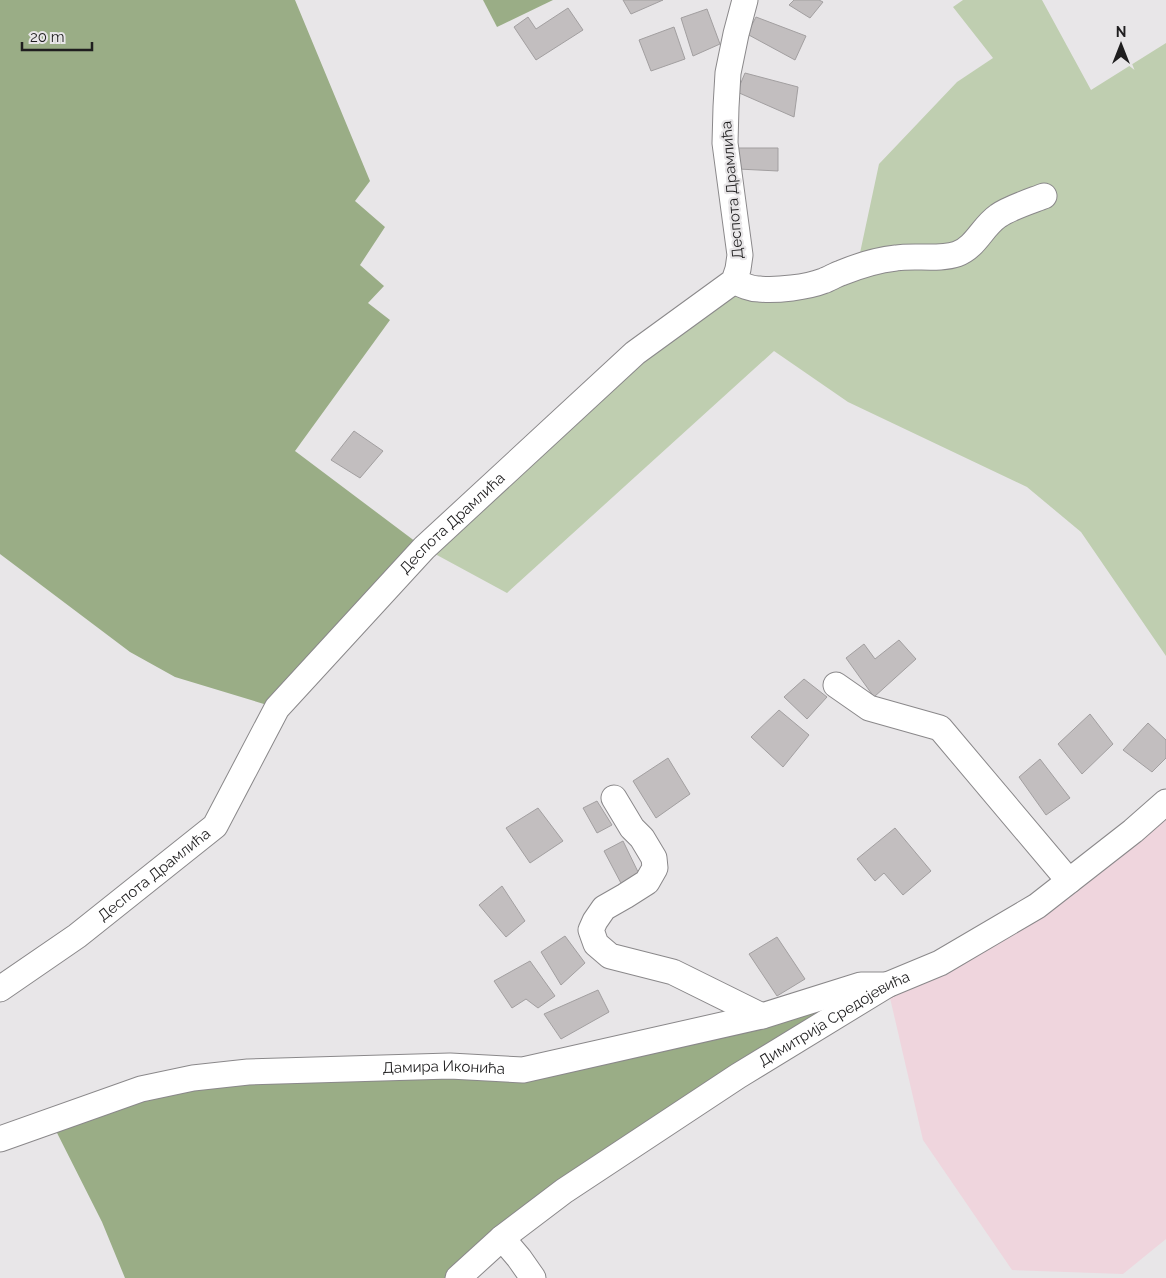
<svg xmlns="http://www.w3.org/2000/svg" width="1166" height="1278" font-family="Raleway,sans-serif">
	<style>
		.industrial { fill: #efd5dd }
		.green { fill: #bfceb0 }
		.forest { fill: #9aad86 }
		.building { fill: #c2bebf; stroke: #a29fa0 }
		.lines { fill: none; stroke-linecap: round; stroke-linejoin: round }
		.minor-casing { stroke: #8a888a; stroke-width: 27 }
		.minor { stroke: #fff; stroke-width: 25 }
		.labels { text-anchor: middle; stroke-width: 4.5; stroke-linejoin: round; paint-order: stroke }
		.street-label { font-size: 15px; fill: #1f1e1f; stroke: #e8e6e8 }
	</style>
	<rect width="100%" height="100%" fill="#e8e6e8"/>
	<path class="industrial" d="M1166,802v437l-43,35 -111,-4 -89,-130 -36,-155 53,-22z"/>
	<path class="green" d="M963,0h79l49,90 75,-47v613l-85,-124 -54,-45 -179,-85 -74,-51 -267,242 -83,-45 152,-141 170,-120 111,-20 22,-103 78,-82 36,-24 -40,-51z"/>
	<g class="forest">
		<path d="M0,0h295l75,181 -15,20 30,26 -25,38 24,21 -16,17 22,17 -95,131 129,97 -147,160 -102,-31 -45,-25 -130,-98z"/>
		<path d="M483,0h70l-56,27z"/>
		<path d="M861,985l-403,293h-333l-23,-56 -51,-101 90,-32 382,-19z"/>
	</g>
	<g class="building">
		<path d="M623,0h40l-32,14z"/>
		<path d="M794,0h25l4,2 -13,16 -21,-13z"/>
		<path d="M568,8l15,22 -47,30 -22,-33 14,-10 8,12z"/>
		<path d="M707,9l13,35 -27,12 -12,-38z"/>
		<path d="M756,17l50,19 -11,24 -48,-26z"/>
		<path d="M674,27l11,32 -34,12 -12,-31z"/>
		<path d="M745,73l53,14 -4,30 -57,-25z"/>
		<path d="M738,148h40v23l-40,-2z"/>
		<path d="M354,431l29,20 -23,27 -29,-18z"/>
		<path d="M899,640l17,19 -42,38 -28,-39 18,-14 11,15z"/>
		<path d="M804,679l23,18 -20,22 -23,-22z"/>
		<path d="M779,710l30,25 -26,32 -32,-30z"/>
		<path d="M1090,714l23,30 -31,30 -24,-30z"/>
		<path d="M1148,723l18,17v18l-14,14 -29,-22z"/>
		<path d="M668,758l22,36 -34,24 -23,-37z"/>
		<path d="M1040,759l30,39 -24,17 -27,-38z"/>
		<path d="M597,801l15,24 -15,8 -14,-25z"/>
		<path d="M538,808l25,33 -33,22 -24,-35z"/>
		<path d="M895,828l36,43 -28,24 -19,-22 -9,8 -18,-22z"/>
		<path d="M623,841l17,35 -18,9 -18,-34z"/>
		<path d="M502,886l23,35 -19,16 -27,-32z"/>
		<path d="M565,936l20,27 -24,22 -20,-33z"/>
		<path d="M777,937l28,42 -28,17 -28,-42z"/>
		<path d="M530,961l25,35 -17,12 -12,-9 -14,9 -18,-27z"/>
		<path d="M598,990l11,22 -48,27 -17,-25z"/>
	</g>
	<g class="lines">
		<g class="minor-casing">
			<g id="minor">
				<path d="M734,281c8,4 16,8 25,8 17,2 49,-2 64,-8 6,-2 12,-6 18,-8 17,-7 36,-13 55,-15 18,-3 44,2 61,-4 19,-7 25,-27 41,-38 11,-8 33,-15 46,-20"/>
				<path d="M836,685l33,23 71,20 129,153"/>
				<path d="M614,798l18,30 10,10 12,20 1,10 -8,14 -22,14 -21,12 -9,13 -4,9 5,14 14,12 63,16 89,44"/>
				<path id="s1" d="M0,989l77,-53 138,-110 62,-118 147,-160 211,-195 99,-72 4,-12 2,-14 -15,-112 1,-36 2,-34 8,-39 9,-34"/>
				<path id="s2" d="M0,1139l141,-50 52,-11 55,-6 202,-6 73,4 239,-54 99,-31h26"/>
				<path d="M502,1238l17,20 14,20"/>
				<path id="s3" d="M458,1278l44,-40 62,-47 174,-115 149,-91 53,-22 97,-57 96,-75 33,-29"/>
			</g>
		</g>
		<use href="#minor" class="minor"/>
	</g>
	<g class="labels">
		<g class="street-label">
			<text transform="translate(732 190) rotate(-95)" y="5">Деспота Драмлића</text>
			<text dy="5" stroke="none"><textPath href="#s1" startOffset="658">Деспота Драмлића</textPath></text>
			<text dy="5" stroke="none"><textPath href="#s1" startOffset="192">Деспота Драмлића</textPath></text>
			<text dy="5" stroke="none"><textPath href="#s3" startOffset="458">Димитрија Средојевића</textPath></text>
			<text dy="5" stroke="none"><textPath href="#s2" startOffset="454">Дамира Иконића</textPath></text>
		</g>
	</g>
	<g transform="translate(1121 45)" stroke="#e8e6e8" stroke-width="4" paint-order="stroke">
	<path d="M0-4L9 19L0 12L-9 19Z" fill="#1f1e1f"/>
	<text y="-8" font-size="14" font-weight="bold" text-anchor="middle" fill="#1f1e1f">N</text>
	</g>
	<path d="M22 42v8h70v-8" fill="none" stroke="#1f1e1f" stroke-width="2.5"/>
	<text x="30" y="42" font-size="15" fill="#1f1e1f" stroke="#e8e6e8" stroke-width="4" paint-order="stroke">20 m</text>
</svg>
